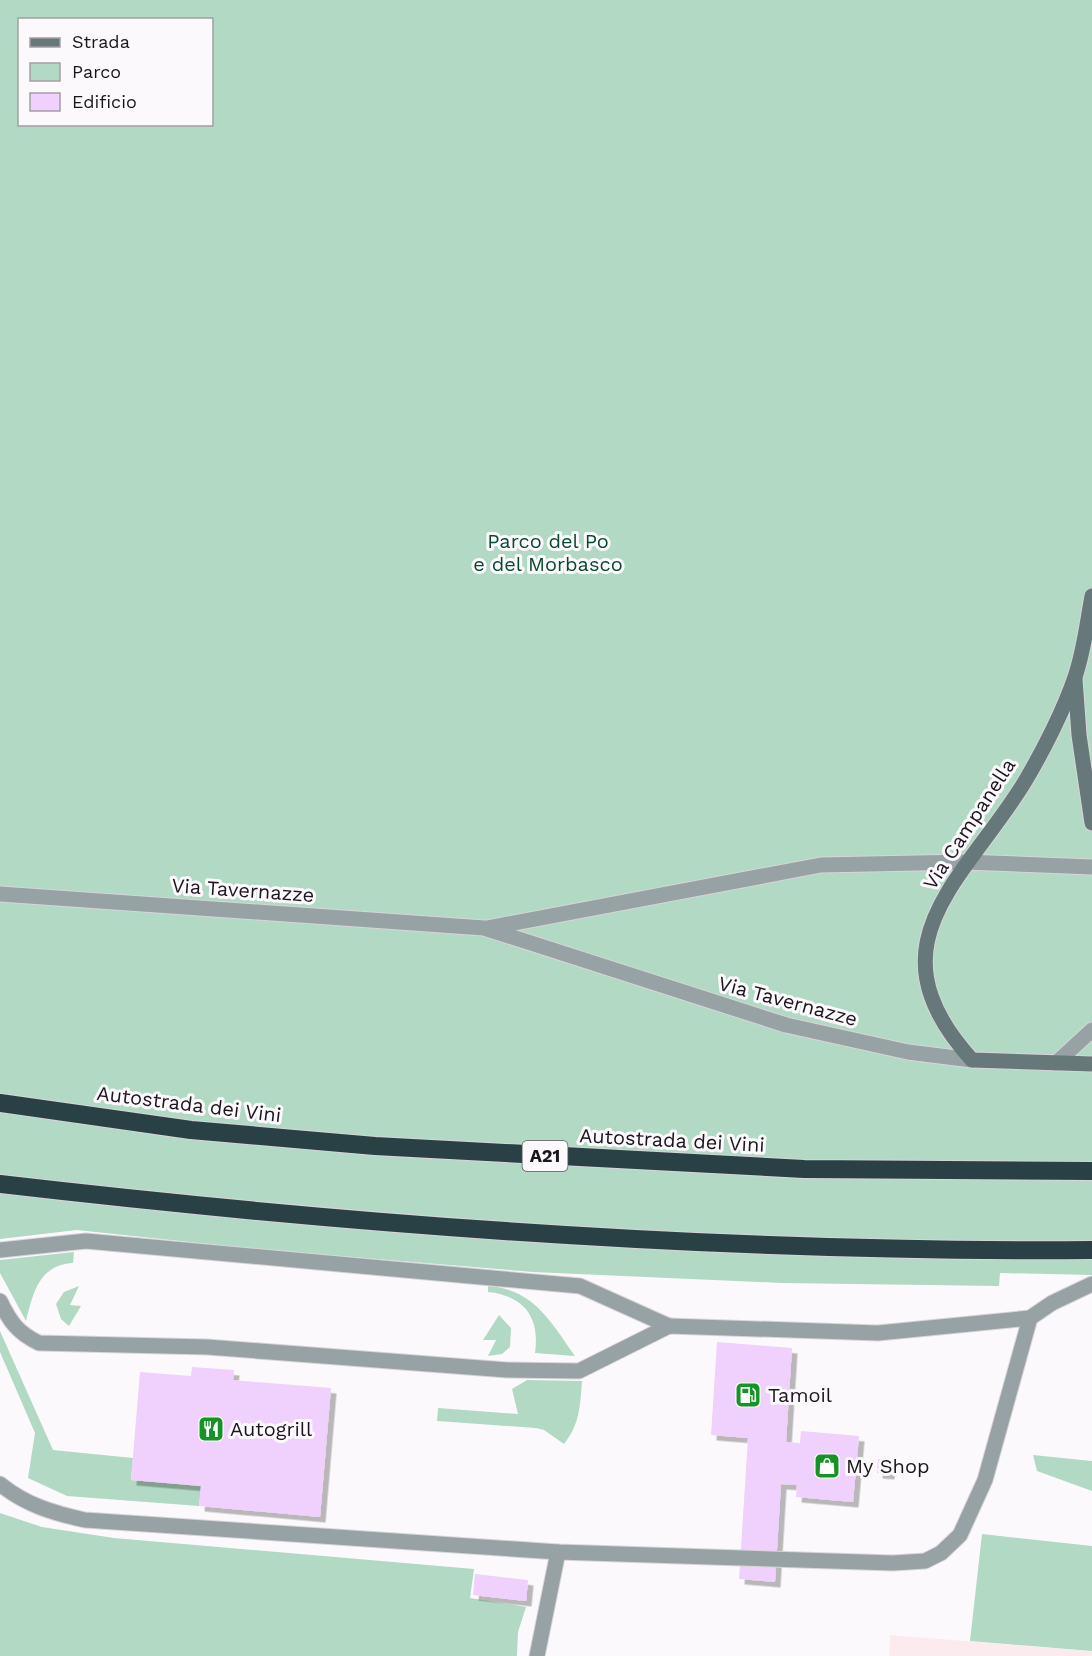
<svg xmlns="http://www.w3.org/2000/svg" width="1092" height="1656" font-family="'Work Sans',sans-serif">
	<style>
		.industrial { fill: #fbebee }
		.green { fill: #b2d9c3; fill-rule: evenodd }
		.building { fill: #f0d0fc; filter: url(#shadow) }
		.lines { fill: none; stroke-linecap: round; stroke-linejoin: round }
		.service-casing { stroke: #d8d5d9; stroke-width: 17 }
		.tertiary-casing { stroke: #d8d5d9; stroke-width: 17 }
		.secondary-casing { stroke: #d8d5d9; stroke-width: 17 }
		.motorway-casing { stroke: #d8d5d9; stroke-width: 20 }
		.service { stroke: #96a2a3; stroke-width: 15 }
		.tertiary { stroke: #96a2a3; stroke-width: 15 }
		.secondary { stroke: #667879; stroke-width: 15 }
		.motorway { stroke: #294144; stroke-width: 18 }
		.labels { text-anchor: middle; stroke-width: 6; stroke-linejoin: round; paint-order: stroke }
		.shield { fill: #fcf9fd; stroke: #5e5a60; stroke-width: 1.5 }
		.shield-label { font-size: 18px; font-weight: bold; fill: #1b161d }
		.park-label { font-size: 20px; fill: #074a2f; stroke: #fcf9fd }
		.street-label { font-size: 20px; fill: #1b161d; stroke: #fcf9fd }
		.poi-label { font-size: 20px; fill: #1b161d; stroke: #fcf9fd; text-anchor: start }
	</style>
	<defs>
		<filter id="shadow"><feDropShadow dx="5.5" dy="5.5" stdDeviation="0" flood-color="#0004"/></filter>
	</defs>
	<rect width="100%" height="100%" fill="#fcf9fd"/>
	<path class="industrial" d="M890,1635l202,16v5h-203z"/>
	<g class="green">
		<path d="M0,0h1092v1275l-92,-2 -1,13 -217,-3 -249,-11 -278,-23 -178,-19 -77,9zM20,20h192v104h-192z"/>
		<path d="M74,1252l-1,11c-34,2 -40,30 -47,58l-26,-48v-13z"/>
		<path d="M79,1286l-9,19 11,1 -12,20 -8,-7 -5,-15 8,-12z"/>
		<path d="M488,1286c46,3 63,36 87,70l-40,-3c5,-35 -10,-57 -47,-61z"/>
		<path d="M499,1315l12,13 -1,19 -8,7 -14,2 8,-16h-13z"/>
		<path d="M0,1331l53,119 80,8 -2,22 70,6 -2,20 -132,-10 -39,-18 7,-45 -35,-81z"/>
		<path d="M527,1380l55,1c-2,25 -2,43 -18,63l-20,-14 -8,-2 -99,-7 1,-13 80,6 -6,-25z"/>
		<path d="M1033,1455l59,6v30l-55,-20z"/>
		<path d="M0,1513l42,14 72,11 360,31 -4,29 56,9 -8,25 -1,24h-517z"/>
		<path d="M982,1534l110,12v105l-122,-10z"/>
	</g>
	<g class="building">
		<path d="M717,1342l75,6 -6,94 14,1 1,-12 58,5 -6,66 -57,-5 1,-12 -16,-1 -6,98 -36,-3 9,-141 -37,-3z"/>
		<path d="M192,1367l42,3 -1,10 98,8 -11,129 -121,-11 2,-20 -70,-6 9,-108 51,4z"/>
		<path d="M878,1459h12l-1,15 -12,-1z"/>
		<path d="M475,1574l53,6 -2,21 -53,-6z"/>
	</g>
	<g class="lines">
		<g class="service-casing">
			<g id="service">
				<path d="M0,1250l86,-9 494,45 89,40"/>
				<path d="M0,1301c10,21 18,32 39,42l168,4 300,23 72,1 90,-45 209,7 152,-15 22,-15 40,-19"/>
				<path d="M0,1484c26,21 53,29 85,36l473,32 335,11 32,-2 16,-8 19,-18 25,-55 45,-162"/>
				<path d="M537,1656l21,-104"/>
			</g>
		</g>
		<g class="tertiary-casing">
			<g id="tertiary">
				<path d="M0,894l484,34 302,97 122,27 64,8"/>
				<path d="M487,928l334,-63 144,-3 127,5"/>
				<path d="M1056,1063l36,-33"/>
			</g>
		</g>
		<g class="secondary-casing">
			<g id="secondary">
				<path d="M1092,596c-5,27 -8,55 -17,81 -11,33 -33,76 -51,106 -61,99 -157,161 -52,277l120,4"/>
				<path d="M1075,679l4,56 13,88"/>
			</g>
		</g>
		<g class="motorway-casing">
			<g id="motorway">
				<path d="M0,1103l191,27 184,16 429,23 288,2"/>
				<path d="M0,1184c362,42 727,69 1092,66"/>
			</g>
		</g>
		<use href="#service" class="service"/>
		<use href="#tertiary" class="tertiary"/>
		<use href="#secondary" class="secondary"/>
		<use href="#motorway" class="motorway"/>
	</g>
	<defs>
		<g id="fuel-square" transform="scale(1.35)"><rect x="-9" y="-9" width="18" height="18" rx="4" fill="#159325" stroke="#fcf9fd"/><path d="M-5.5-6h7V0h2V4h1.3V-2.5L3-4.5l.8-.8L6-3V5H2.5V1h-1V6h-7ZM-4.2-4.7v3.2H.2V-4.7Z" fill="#fff"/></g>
		<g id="restaurant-square" transform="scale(1.35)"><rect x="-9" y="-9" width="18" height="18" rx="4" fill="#159325" stroke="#fcf9fd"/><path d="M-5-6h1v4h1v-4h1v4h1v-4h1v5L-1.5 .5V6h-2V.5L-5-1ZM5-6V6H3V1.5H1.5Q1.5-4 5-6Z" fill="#fff"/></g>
		<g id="shop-square" transform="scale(1.35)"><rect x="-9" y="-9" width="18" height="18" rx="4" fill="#159325" stroke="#fcf9fd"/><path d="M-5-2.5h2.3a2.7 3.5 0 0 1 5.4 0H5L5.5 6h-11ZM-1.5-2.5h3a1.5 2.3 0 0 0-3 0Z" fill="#fff"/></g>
	</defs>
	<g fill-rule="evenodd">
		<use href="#fuel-square" x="748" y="1395"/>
		<use href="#restaurant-square" x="211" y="1429"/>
		<use href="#shop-square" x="827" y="1466"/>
	</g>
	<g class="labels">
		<rect class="shield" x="522.5" y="1141" width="45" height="30" rx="4.5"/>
		<g class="shield-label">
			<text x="545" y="1162">A21</text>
		</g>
		<g class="park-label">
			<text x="548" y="548">Parco del Po<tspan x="548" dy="23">e del Morbasco</tspan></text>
		</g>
		<g class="street-label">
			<text transform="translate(969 824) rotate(-57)" y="7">Via Campanella</text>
			<text transform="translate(243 890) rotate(4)" y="7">Via Tavernazze</text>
			<text transform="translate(788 1001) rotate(15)" y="7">Via Tavernazze</text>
			<text transform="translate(189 1104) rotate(7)" y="7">Autostrada dei Vini</text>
			<text transform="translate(672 1140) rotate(3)" y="7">Autostrada dei Vini</text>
		</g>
		<g class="poi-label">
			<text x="768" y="1402">Tamoil</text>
			<text x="230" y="1436">Autogrill</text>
			<text x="846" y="1473">My Shop</text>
		</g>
	</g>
	<rect x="18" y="18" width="195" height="108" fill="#fcf9fd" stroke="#a29ea3" stroke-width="1.5"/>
	<rect x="30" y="38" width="30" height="9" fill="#667879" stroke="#a29ea3" stroke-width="1.5"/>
	<text x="72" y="48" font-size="18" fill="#1b161d">Strada</text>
	<rect x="30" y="63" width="30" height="18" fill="#b2d9c3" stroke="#a29ea3" stroke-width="1.5"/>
	<text x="72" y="78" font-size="18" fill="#1b161d">Parco</text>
	<rect x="30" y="93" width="30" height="18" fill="#f0d0fc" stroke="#a29ea3" stroke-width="1.5"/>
	<text x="72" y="108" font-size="18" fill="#1b161d">Edificio</text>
</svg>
